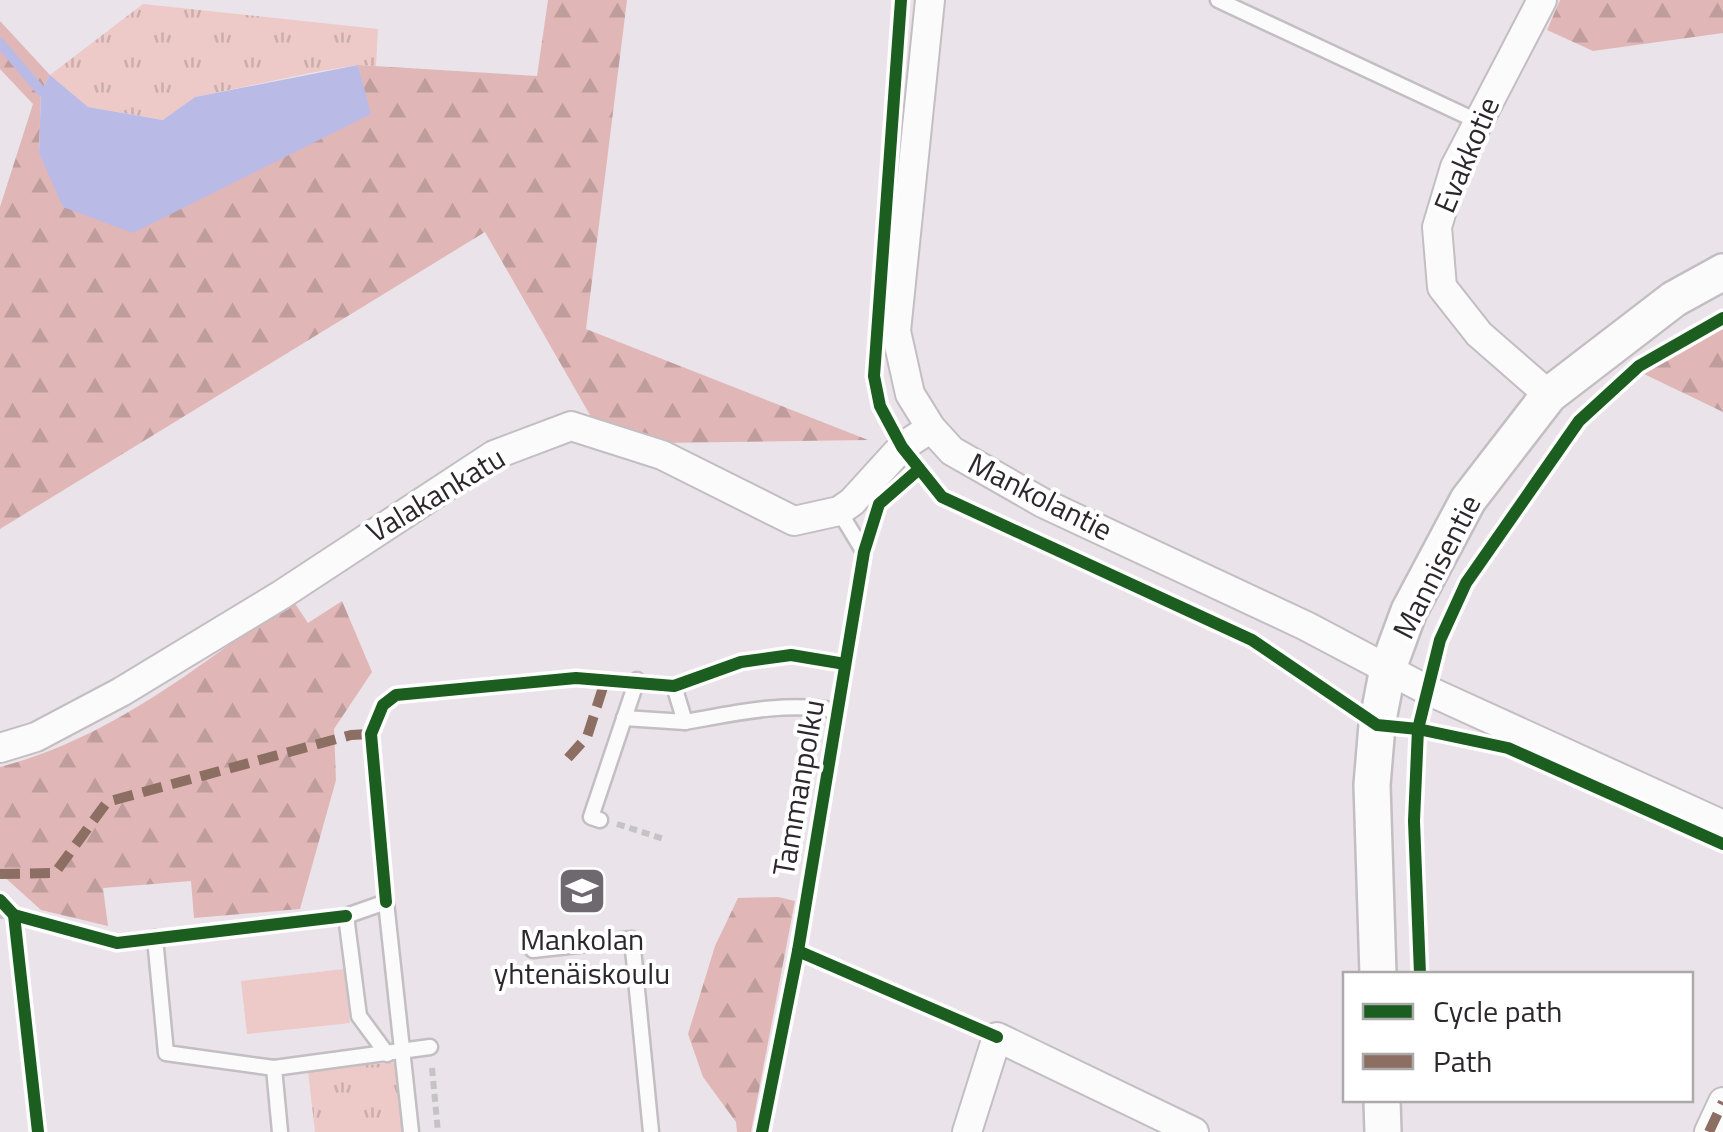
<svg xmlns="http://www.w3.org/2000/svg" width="1723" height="1132" font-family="'Titillium Web',sans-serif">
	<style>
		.grass { fill: url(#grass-tufts) }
		.forest { fill: url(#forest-firs) }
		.garden { fill: #edc9c8 }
		.water { fill: #babae6 }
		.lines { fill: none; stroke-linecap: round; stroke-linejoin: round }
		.stream { stroke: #babae6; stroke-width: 10 }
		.service-casing { stroke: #c3bec2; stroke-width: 19 }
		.minor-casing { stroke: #c3bec2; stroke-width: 32 }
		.tertiary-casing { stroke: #c3bec2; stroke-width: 40 }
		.path { stroke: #c6c3c5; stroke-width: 6; stroke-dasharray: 8 5; stroke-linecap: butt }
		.service { stroke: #fcfbfc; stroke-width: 14 }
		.minor { stroke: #fcfbfc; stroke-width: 28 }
		.tertiary { stroke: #fcfbfc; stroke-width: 35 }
		.quiet { stroke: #8d6e63; stroke-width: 10; stroke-dasharray: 20 10; stroke-linecap: butt }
		.cycleway-casing { stroke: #fff; stroke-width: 19 }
		.cycleway { stroke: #1b5e20; stroke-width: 12 }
		.labels { text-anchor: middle; stroke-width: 8; stroke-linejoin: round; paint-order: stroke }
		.street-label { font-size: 30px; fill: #2c272b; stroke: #fff }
		.poi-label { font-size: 30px; fill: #2c272b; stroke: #fff }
	</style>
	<defs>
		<pattern id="grass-tufts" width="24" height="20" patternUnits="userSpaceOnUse" patternTransform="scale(2.5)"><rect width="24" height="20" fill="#edc9c8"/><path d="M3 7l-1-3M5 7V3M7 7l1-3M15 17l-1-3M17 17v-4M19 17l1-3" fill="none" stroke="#cbadac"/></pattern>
		<pattern id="forest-firs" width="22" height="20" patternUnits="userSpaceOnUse" patternTransform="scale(2.5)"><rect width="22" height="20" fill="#e0b7b6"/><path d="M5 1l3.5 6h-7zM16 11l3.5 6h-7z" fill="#c09d9d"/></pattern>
	</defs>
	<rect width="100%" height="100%" fill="#eae3e9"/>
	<g class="grass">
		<path d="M143,4l235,25 -2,37 -18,-1 -43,7 -120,25 -31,23 -76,-13 -38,-32z"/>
		<path d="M397,1062l7,70h-89l-7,-61z"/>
	</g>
	<g class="forest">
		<path d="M548,0h79l-41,329 282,111 -276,4 -2,-29 -105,-183 -485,297v-322l33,-103 -33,-35v-48l50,54 -9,16 -2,62 331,-39 -12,-49 179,11z"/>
		<path d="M1560,0h163v33l-130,18 -46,-21z"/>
		<path d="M1723,326v86l-79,-38 72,-45z"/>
		<path d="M292,599l16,24 34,-22 30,71 -38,57 2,51 -36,129 -106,9 -3,-37 -88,7 5,38 -67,-16 -41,-37v-106c111,-29 200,-102 292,-168z"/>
		<path d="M778,897l17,4 -44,231h-14l-1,-10 -33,-45 -15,-43 27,-88 23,-48z"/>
	</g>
	<path class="garden" d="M344,969l6,54 -103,11 -6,-53z"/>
	<path class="water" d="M358,65l13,49 -238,119 -70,-26 -24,-54 2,-62 9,-16 38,32 75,13 32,-23z"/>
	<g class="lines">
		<path class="stream" d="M0,43l41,48"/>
		<g class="service-casing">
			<g id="service">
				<path d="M1218,0l259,121"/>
				<path d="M839,511l25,41"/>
				<path d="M624,718l61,4 -11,-36"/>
				<path d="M685,722c51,-9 101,-21 152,-11"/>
				<path d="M600,820l-9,-3 46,-137"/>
				<path d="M155,938l11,115 108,15"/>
				<path d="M533,950l99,-11 19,193"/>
				<path d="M387,1054l-28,-38 -13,-100 40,-14 25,230"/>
				<path d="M280,1132l-6,-64 156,-21"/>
			</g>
		</g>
		<g class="minor-casing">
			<g id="minor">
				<path d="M930,0l-34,331 14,63 21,34 21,23 91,52 263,123 121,64 296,135"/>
				<path d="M1542,0l-87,167 -18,60 5,60 37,47 70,61"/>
				<path d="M0,748l36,-11 85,-45 160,-97 213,-140 77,-29 91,29 132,66 45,-10 13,-9 50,-55 29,-19"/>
				<path d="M967,1132l30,-95 197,95"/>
				<path d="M1709,1132l14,-30"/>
			</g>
		</g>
		<g class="tertiary-casing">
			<g id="tertiary">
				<path d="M1378,974l-6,-189 5,-60 11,-57 21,-57 59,-111 81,-105 125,-96 49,-27"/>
				<path d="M1382,1100l1,32"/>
			</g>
		</g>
		<g class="path">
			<path d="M617,824l47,15"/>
			<path d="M0,916l14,-1"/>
			<path d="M432,1068l6,64"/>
		</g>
		<use href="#service" class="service"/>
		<use href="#minor" class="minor"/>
		<use href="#tertiary" class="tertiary"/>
		<g class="quiet">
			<path d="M568,758l19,-21 19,-59"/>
			<path d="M0,874l55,-1 52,-71 244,-67 20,-1"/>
			<path d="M1709,1132l14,-30"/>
		</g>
		<g class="cycleway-casing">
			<g id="cycleway">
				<path d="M901,0l-27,376 6,30 22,41 40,50 310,143 125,85 41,4 90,19 215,96"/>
				<path d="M0,900l14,15 24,217"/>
				<path d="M386,902l-15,-168 12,-29 13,-10 180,-17 98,8 67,-24 50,-7 54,9"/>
				<path d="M14,915l103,28 229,-27"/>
				<path d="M798,951l199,86"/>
				<path d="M1420,974l-6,-153 4,-92 22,-89 26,-57 113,-162 60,-55 84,-48"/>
				<path d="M762,1132l36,-181 66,-399 15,-48 39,-34"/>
			</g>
		</g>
		<use href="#cycleway" class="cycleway"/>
	</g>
	<defs>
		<g id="school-square" transform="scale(2.5)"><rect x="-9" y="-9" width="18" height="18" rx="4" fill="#6e696e" stroke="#fff"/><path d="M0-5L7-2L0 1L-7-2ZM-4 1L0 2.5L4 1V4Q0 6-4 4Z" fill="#fff"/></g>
	</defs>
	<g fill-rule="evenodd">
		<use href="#school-square" x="582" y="891"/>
	</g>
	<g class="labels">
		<g class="street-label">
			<text transform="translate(1467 155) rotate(-67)" y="10">Evakkotie</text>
			<text transform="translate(436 495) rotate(-31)" y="10">Valakankatu</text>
			<text transform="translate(1040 497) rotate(27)" y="10">Mankolantie</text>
			<text transform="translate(1437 567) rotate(-63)" y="10">Mannisentie</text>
			<text transform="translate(799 788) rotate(-80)" y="10">Tammanpolku</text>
		</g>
		<g class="poi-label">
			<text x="582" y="950">Mankolan<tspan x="582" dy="34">yhtenäiskoulu</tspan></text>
		</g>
	</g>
	<rect x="1343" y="972" width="350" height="130" fill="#ffffff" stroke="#aba9aa" stroke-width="2.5"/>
	<rect x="1363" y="1004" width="50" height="15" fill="#1b5e20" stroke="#aba9aa" stroke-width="2.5"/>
	<text x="1433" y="1022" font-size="30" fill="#2c272b">Cycle path</text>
	<rect x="1363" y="1054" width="50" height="15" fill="#8d6e63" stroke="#aba9aa" stroke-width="2.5"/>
	<text x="1433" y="1072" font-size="30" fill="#2c272b">Path</text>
</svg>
